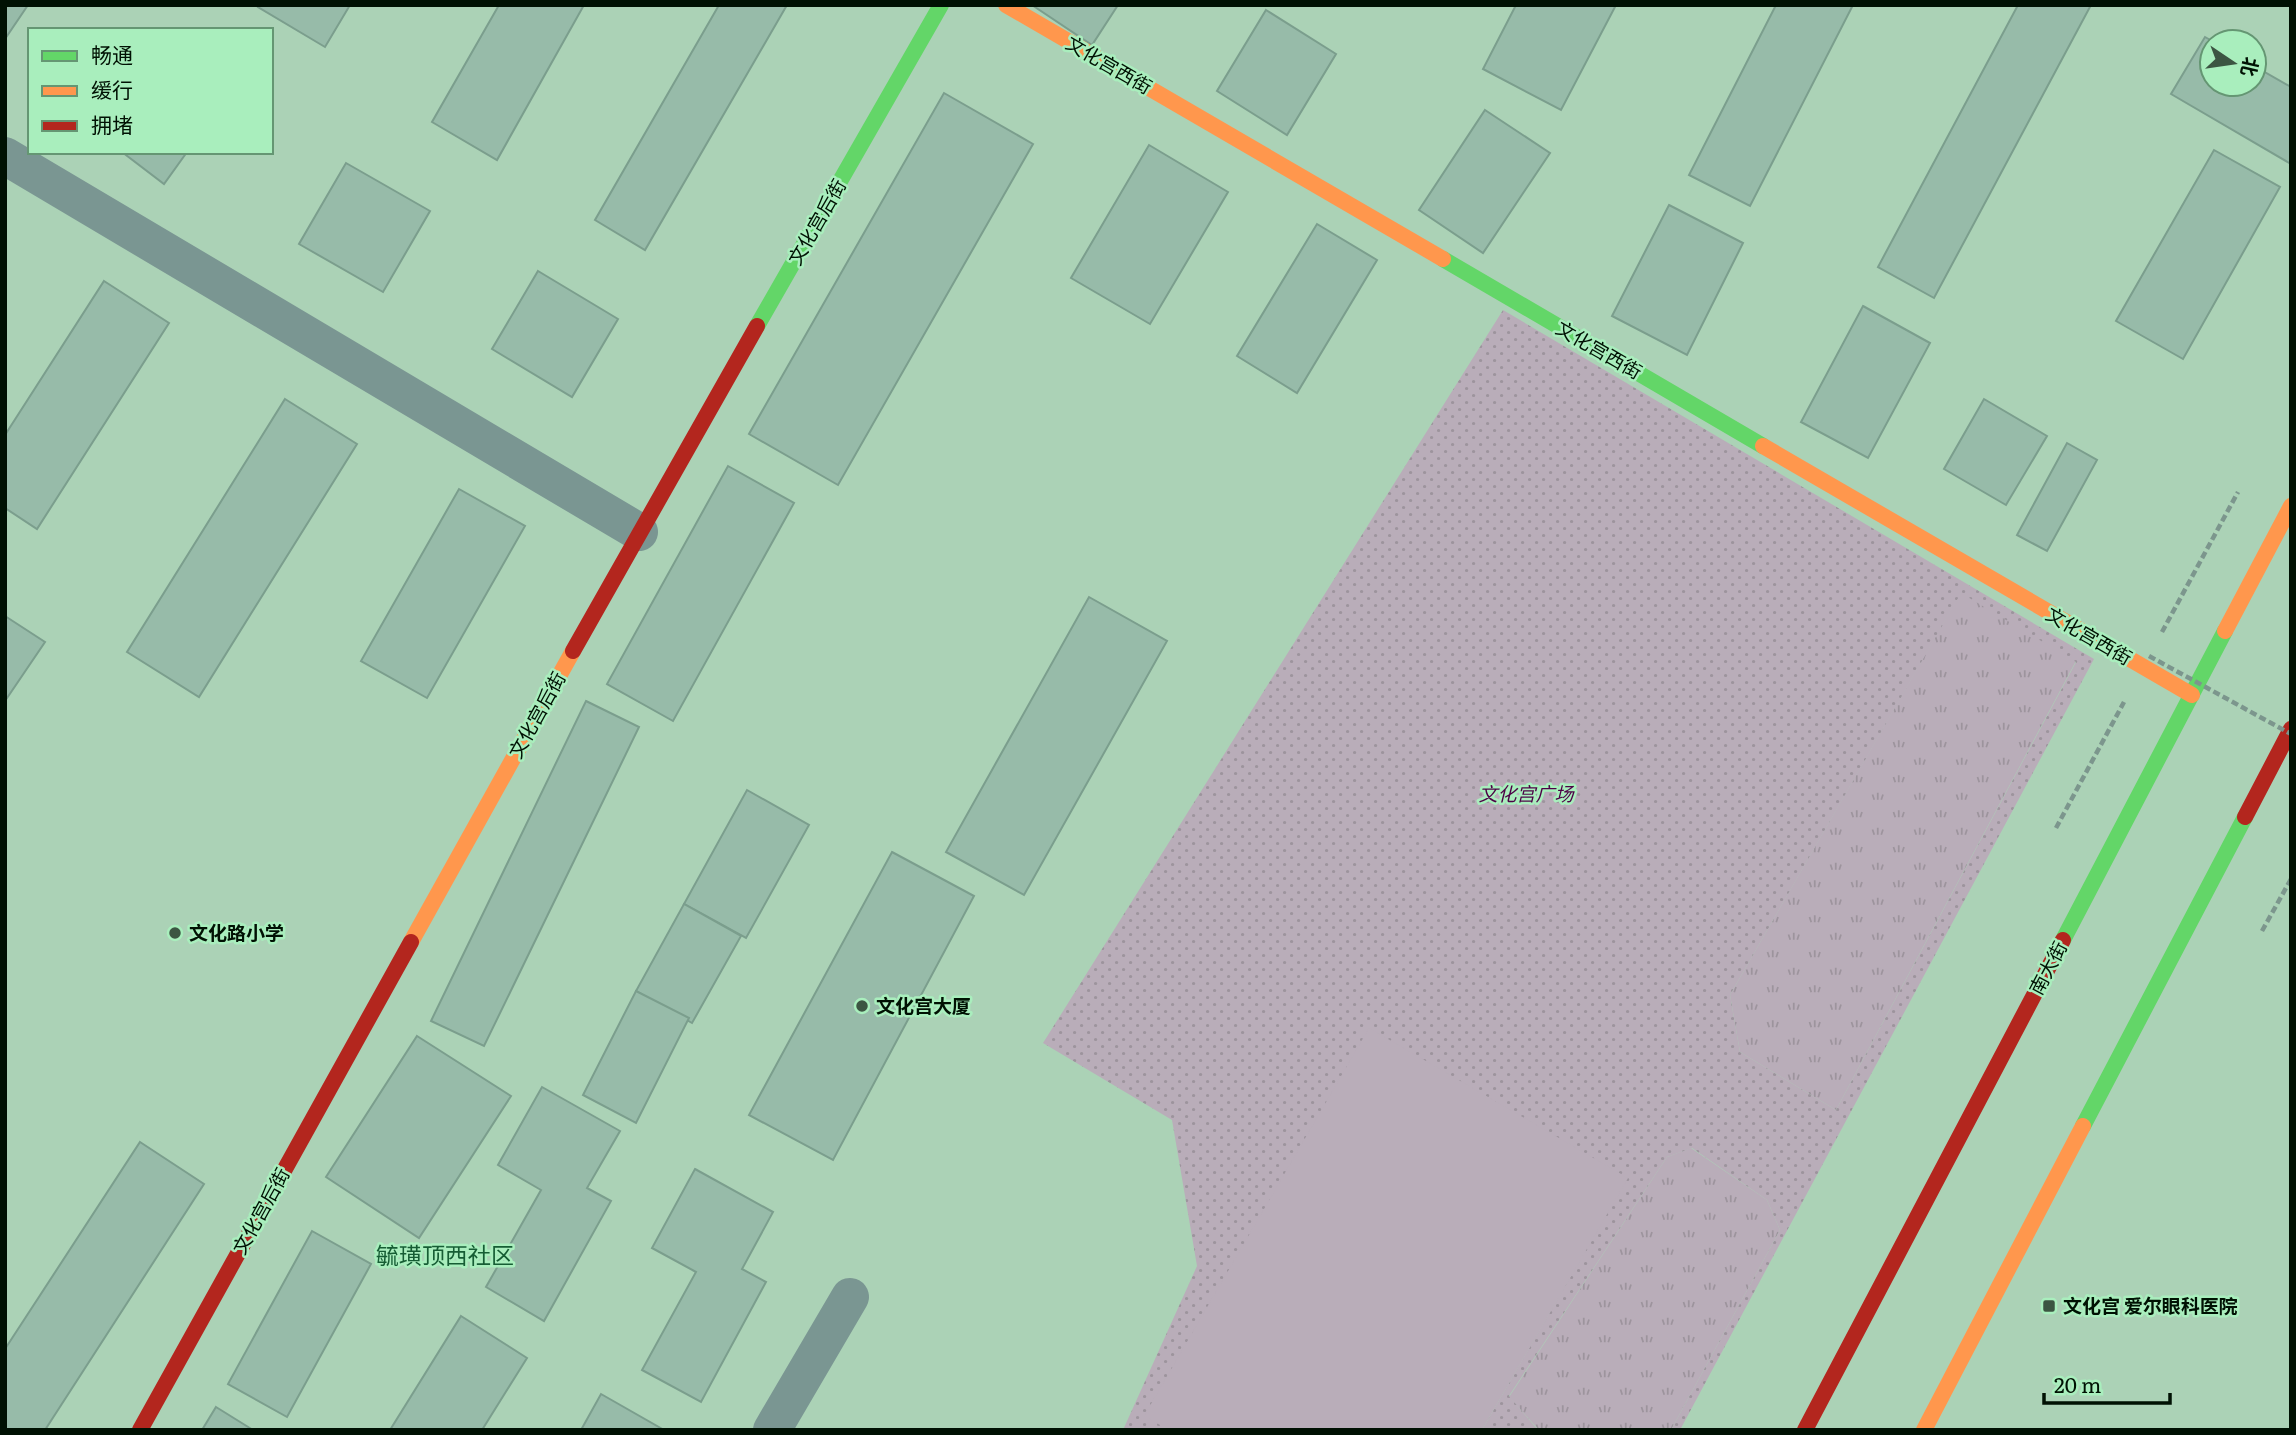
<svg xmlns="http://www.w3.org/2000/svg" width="2296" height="1435" font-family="Literata,'Noto Sans SC',serif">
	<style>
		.grass { fill: url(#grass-tufts) }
		.park { fill: url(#park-dots); fill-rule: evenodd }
		.pitch { fill: #b9adb9 }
		.building { fill: #97bba9; stroke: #7b9e8d; stroke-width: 2 }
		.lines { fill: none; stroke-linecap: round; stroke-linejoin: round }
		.path { stroke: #7c968d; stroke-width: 4.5; stroke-dasharray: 7 3.5; stroke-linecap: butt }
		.street { stroke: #7a9692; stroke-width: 38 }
		.fast { stroke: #63d668; stroke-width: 16 }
		.slow { stroke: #ff974d; stroke-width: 16 }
		.jam { stroke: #b3261e; stroke-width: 16 }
		.path-bridge { stroke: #7c968d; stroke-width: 4.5; stroke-dasharray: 7 3.5; stroke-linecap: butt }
		.poi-dot { fill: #3c5542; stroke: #a9eebd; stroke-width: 2.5 }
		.labels { text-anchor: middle; stroke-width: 5; stroke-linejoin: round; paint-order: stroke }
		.street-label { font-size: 19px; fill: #001103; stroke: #a9eebd }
		.park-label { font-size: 19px; font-style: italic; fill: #4d0046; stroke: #a9eebd }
		.poi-label { font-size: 19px; font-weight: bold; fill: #001103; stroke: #a9eebd; text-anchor: start }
		.quarter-label { font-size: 23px; fill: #165d34; stroke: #a9eebd }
	</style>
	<defs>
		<pattern id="grass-tufts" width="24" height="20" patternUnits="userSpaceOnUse" patternTransform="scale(1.75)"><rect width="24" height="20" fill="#b9adb9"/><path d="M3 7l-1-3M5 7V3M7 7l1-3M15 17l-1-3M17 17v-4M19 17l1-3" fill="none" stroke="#9d949d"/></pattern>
		<pattern id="park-dots" width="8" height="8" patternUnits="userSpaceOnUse" patternTransform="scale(1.75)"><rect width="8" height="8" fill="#b9adb9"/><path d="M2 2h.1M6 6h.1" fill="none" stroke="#9d949d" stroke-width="1.8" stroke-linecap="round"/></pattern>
	</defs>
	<rect width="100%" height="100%" fill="#abd2b6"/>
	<g class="grass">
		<path d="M1961,592l115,69 -240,449 -96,-58 -10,-57z"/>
		<path d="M1691,1148l76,52 13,30 -109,200h-132l-30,-33 158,-240z"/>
	</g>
	<path class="park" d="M1503,310l591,349 -414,771h-9l109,-200 -13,-30 -75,-52 -25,9 -158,239 29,34h-56l145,-252 -482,237 24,15h-46l74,-164 -25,-146 -129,-77zM1961,593l115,69 -240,448 -96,-58 -10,-57z"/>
	<path class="pitch" d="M1369,1028l259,150 -146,252h-313l-25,-14z"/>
	<g class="building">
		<path d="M5,5h23l-23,34z"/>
		<path d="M259,5h91l-25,42 -67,-40z"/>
		<path d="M499,5h85l-87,155 -65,-38z"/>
		<path d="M719,5h68l-142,245 -50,-30z"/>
		<path d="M1032,5h86l-26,40z"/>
		<path d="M1516,5h100l-55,105 -78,-41z"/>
		<path d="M1776,5h77l-103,201 -61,-31z"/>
		<path d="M2018,5h73l-157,293 -56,-31z"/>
		<path d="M1266,10l70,44 -49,81 -70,-44z"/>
		<path d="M2205,37l9,5 -2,42h42v-18l37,21v77l-120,-70z"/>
		<path d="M944,93l89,51 -195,341 -89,-51z"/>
		<path d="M1485,110l65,43 -67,100 -64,-43z"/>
		<path d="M1149,145l79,47 -78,132 -79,-46z"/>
		<path d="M2214,150l66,37 -97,172 -67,-38z"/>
		<path d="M122,152h65l-23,32z"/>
		<path d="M346,163l84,48 -47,81 -84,-48z"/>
		<path d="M1669,205l74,38 -56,112 -75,-39z"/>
		<path d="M1317,224l60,36 -80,133 -60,-37z"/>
		<path d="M538,271l80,48 -46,78 -80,-48z"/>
		<path d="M104,281l65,42 -132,206 -32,-21v-73z"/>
		<path d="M1863,306l67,37 -62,115 -67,-36z"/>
		<path d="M285,399l72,45 -158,253 -72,-45z"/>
		<path d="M1984,399l63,37 -41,69 -62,-36z"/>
		<path d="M2067,443l30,17 -50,91 -30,-16z"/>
		<path d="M728,466l66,37 -121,218 -66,-37z"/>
		<path d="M459,489l66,37 -98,172 -66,-37z"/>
		<path d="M1089,597l78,44 -143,254 -78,-43z"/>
		<path d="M5,616l40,26 -40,59z"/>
		<path d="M586,701l53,26 -155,319 -53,-25z"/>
		<path d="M747,790l62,35 -63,113 -62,-34z"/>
		<path d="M892,852l82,44 -141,264 -84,-45z"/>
		<path d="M684,904l57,32 -49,87 -56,-32z"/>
		<path d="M636,991l53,27 -53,105 -53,-28z"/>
		<path d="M417,1036l94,60 -92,142 -93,-61z"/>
		<path d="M542,1087l78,44 -33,57 24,13 -67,120 -58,-34 55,-97 -43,-25z"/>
		<path d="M140,1142l64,42 -159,246h-40v-81z"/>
		<path d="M695,1169l78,43 -31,57 24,13 -65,120 -59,-32 54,-98 -44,-24z"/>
		<path d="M312,1231l59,33 -84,153 -59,-33z"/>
		<path d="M461,1316l66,42 -45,72h-92z"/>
		<path d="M601,1394l63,36h-83z"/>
		<path d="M216,1407l37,23h-51z"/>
	</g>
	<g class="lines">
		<g class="path">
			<path d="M2162,632l76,-140"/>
			<path d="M2056,828l68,-126"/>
			<path d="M2262,931l29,-52"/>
		</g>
		<g class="street">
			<path d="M5,156l634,376"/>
			<path d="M772,1430l78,-133"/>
		</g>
		<g class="fast">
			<path d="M1443,259l320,187"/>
			<path d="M757,326l184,-321"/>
			<path d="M2063,940l162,-309"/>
			<path d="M2083,1126l162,-309"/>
		</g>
		<g class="slow">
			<path d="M1006,5l437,254"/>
			<path d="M1763,446l429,249"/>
			<path d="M2225,631l66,-125"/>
			<path d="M411,942l162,-291"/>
			<path d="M1924,1430l159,-304"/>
		</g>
		<g class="jam">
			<path d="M573,651l184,-325"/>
			<path d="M2245,817l46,-88"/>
			<path d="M140,1430l271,-488"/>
			<path d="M1805,1430l258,-490"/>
		</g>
		<path class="path-bridge" d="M2149,656l142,78"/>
	</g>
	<g class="poi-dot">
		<circle cx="175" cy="933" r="7"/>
		<circle cx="862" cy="1006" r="7"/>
		<rect x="2042" y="1299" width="14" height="14" rx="3.5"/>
	</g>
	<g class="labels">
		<g class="street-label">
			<text transform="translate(1109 65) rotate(30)" y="7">文化宫西街</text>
			<text transform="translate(817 222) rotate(-60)" y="7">文化宫后街</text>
			<text transform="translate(1599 350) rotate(30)" y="7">文化宫西街</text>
			<text transform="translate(2089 636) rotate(30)" y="7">文化宫西街</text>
			<text transform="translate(537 715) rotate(-61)" y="7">文化宫后街</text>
			<text transform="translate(2048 968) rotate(-62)" y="7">南大街</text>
			<text transform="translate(261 1211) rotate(-61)" y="7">文化宫后街</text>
		</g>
		<g class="park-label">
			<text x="1526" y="801">文化宫广场</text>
		</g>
		<g class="poi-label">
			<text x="189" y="940">文化路小学</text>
			<text x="876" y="1013">文化宫大厦</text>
			<text x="2063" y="1313">文化宫 爱尔眼科医院</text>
		</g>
		<g class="quarter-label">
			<text x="445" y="1264">毓璜顶西社区</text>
		</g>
	</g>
	<rect width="2296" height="1435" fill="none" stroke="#001103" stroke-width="14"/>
	<rect x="28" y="28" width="245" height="126" fill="#a9eebd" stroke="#659673" stroke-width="2"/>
	<rect x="42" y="51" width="35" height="10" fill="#63d668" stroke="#659673" stroke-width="2"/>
	<text x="91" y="63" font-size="21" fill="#001103">畅通</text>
	<rect x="42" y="86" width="35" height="10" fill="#ff974d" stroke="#659673" stroke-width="2"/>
	<text x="91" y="98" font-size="21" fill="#001103">缓行</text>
	<rect x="42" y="121" width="35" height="10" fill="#b3261e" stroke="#659673" stroke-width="2"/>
	<text x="91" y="133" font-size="21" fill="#001103">拥堵</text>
	<g transform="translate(2233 63) rotate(103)"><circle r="33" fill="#a9eebd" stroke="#659673" stroke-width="2"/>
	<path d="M0-5L12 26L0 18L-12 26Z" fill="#3c5542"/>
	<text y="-10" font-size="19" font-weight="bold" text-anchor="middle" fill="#001103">北</text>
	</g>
	<path d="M2044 1393v10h126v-10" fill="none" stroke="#001103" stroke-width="3.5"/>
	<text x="2054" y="1393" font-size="21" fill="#001103" stroke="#a9eebd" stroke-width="5" paint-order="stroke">20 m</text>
</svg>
